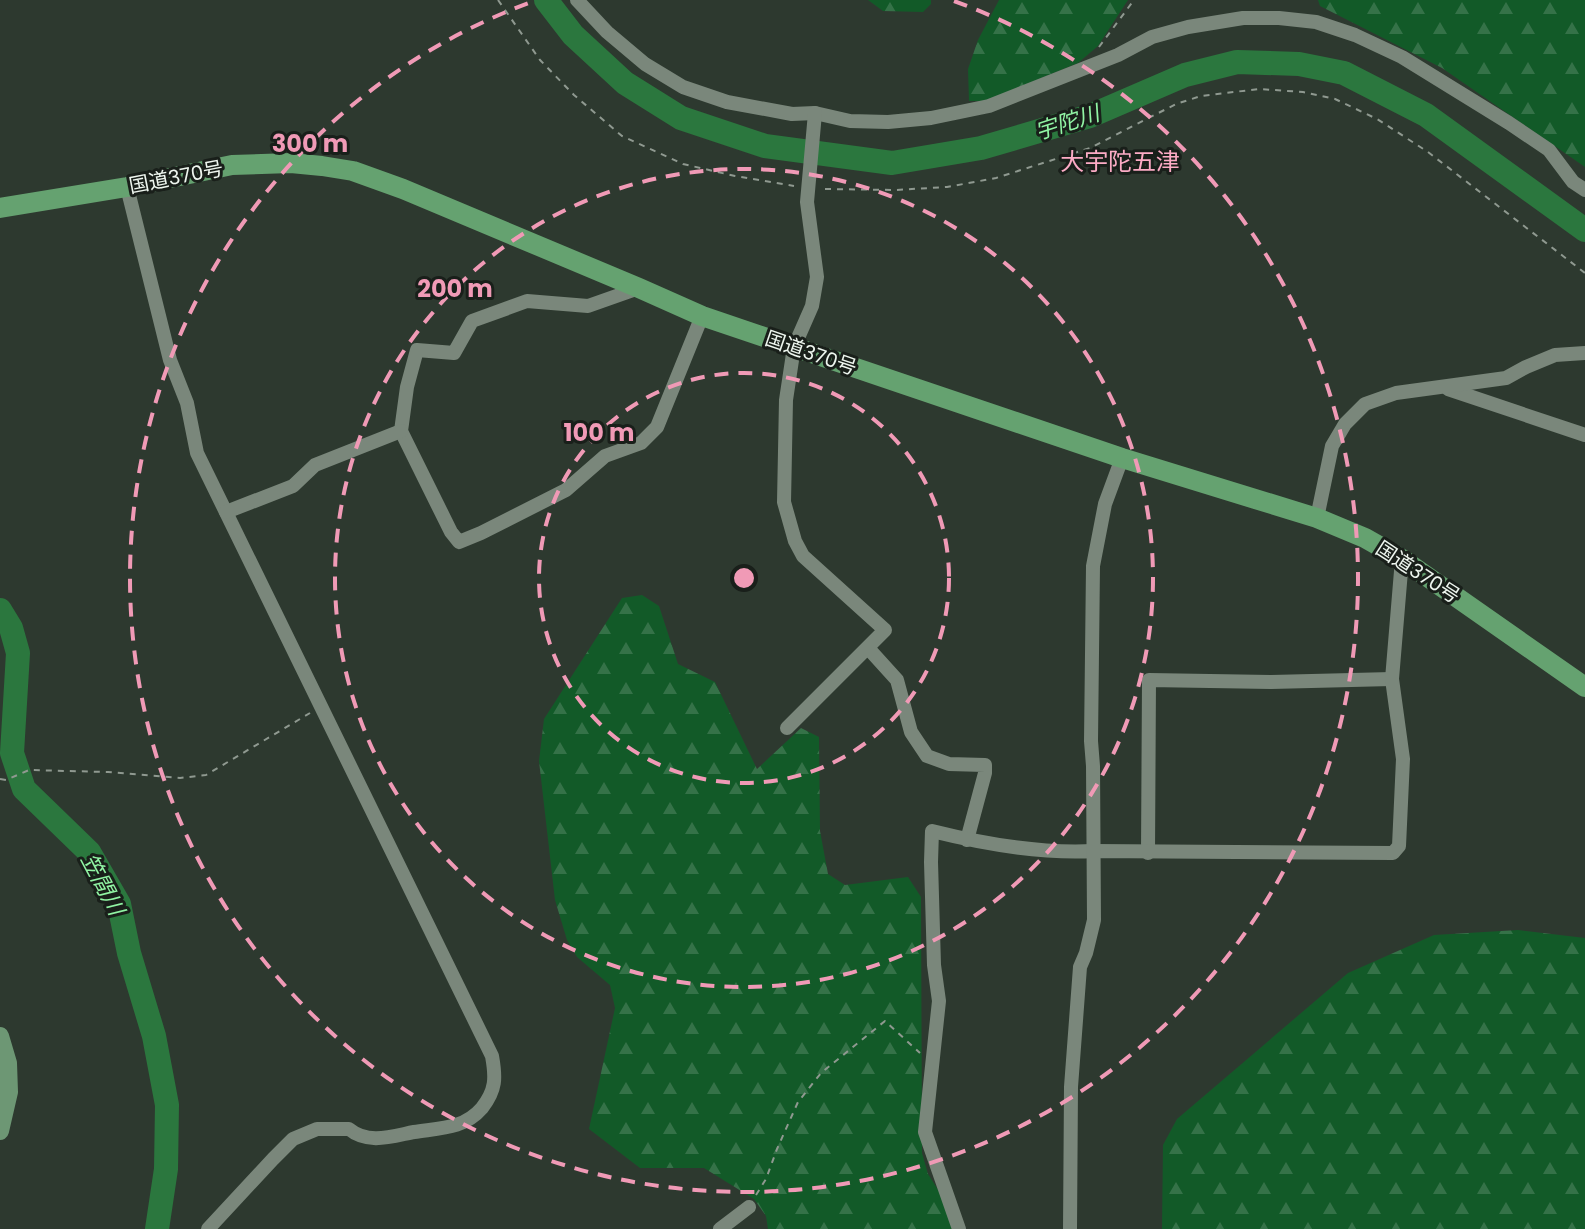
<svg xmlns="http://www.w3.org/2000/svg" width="1585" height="1229" font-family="Poppins,'Noto Sans JP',sans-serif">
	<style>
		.forest { fill: url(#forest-firs) }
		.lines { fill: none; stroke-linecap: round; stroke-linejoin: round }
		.river { stroke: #2b773e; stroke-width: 24 }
		.path { stroke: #8f9990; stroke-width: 2; stroke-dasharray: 6 6; stroke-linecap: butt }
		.minor { stroke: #7a877b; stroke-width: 14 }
		.major { stroke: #6d9774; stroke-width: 18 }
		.highway { stroke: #65a270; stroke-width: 20 }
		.ring { fill: none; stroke: #f09ab6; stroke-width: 4; stroke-dasharray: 14 10 }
		.labels { text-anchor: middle; stroke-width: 6; stroke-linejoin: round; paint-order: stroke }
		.street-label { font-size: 20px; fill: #eef6ef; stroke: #191f1a }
		.water-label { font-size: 22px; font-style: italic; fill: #91f5a4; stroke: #191f1a }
		.quarter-label { font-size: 24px; fill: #fcabc5; stroke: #191f1a }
		.centre { fill: #f09ab6; stroke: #191f1a; stroke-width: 4 }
		.ring-label { font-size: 24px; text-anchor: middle; font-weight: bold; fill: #f09ab6; stroke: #191f1a; stroke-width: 6; stroke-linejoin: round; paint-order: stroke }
	</style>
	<defs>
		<pattern id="forest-firs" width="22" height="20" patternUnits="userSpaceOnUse" patternTransform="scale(2)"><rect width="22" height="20" fill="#125a28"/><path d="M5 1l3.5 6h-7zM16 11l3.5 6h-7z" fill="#357248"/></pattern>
	</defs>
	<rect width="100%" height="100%" fill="#2d392f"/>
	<g class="forest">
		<path d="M868,0h63v4l-8,8 -40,-1z"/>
		<path d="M999,0h129l-30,46 -20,17 -92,38h-17l-1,-32 10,-29z"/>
		<path d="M1318,0h267v167l-143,-99 -122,-62z"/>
		<path d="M642,595l17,11 19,58 37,18 42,87 44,-41 18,9 1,94 8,43 17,11 63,-8 13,20 1,256 6,21 35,55h-195l-2,-13 -12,-17 -50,-31h-64l-51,-39 26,-121 -5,-23 -33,-28 -10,-17 -12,-40 -16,-139 5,-42 78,-121z"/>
		<path d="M1518,930l67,8v291h-423l1,-84 14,-26 171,-146 86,-38z"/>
	</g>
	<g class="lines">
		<g class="river">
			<path d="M546,0l27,35 52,48 56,35 84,28 127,17 89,-15 109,-32 95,-41 52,-13 62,2 45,9 82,42 159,115"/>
			<path d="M0,610l11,18 7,25 -6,100 12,36 65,63 30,52 10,49 25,83 13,69 -1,64 -9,60"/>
		</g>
		<g class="path">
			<path d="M498,0l42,60 34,35 48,41 61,28 52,12 59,10"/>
			<path d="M1099,47l35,-47"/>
			<path d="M825,189l70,1 52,-3 49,-9 94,-30 86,-44 25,-8 58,-7 44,3 32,7 42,20 51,33 157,121"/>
			<path d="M0,779l6,1 23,-10 79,2 72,6 26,-3 104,-62"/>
			<path d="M756,1195l10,-16 11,-30 21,-47 23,-29 64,-52 35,32"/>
		</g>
		<g class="minor">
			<path d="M577,0l30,32 38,32 38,23 44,15 65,12 23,-1 35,8 38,1 43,-4 58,-12 129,-51 34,-18 36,-10 55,-9h36l37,4 39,13 47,22 107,66 40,27 24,32 12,8"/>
			<path d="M127,187l43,173 17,43 10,50 295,603c4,22 4,34 -10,52 -18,21 -42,20 -68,24 -21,4 -46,13 -65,-3h-32l-24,10 -20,20 -65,70"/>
			<path d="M639,288l-51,18 -61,-5 -55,20 -18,32 -37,-3 -10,37 -6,44 50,101 8,10 22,-9 85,-43 39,-34 36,-13 16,-16 45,-111"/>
			<path d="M1448,389l137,46"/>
			<path d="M226,512l67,-26 22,-21 86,-34"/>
			<path d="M1317,518l15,-72 13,-22 20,-20 31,-11 110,-15 20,-11 29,-12 30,-2"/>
			<path d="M868,648l29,32 14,52 16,24 22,8 36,1v8l-18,67"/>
			<path d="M787,728l98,-98 -82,-74 -8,-15 -11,-39 2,-102 8,-53 18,-41 5,-29 -10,-75 8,-89"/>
			<path d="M1148,853l1,-173 122,2 121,-3"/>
			<path d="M720,1229l29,-22"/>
			<path d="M959,1229l-34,-97 14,-131 -5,-36 -3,-103 1,-31c52,13 108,23 162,20l299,2 6,-7 4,-87 -11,-80 10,-120"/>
			<path d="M1070,1229l1,-142 9,-120 6,-14 8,-33 -1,-154 -2,-25 2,-175 12,-62 17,-46"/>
		</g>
		<path class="major" d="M0,1036l8,27 1,29 -9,39"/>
		<path class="highway" d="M0,208l127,-21 105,-22 59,-2 31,3 31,5 50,18 236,99 63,28 420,142 195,60 48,20 37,21 183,128"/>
	</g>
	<g class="ring">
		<circle cx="744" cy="578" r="205"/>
		<circle cx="744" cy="578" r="409"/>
		<path d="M954 1A614 614 0 1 1 534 1"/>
	</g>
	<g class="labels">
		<g class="street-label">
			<text transform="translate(176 177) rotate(-11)" y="7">国道370号</text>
			<text transform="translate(811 353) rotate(19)" y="7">国道370号</text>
			<text transform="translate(1418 572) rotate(33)" y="7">国道370号</text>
		</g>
		<g class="water-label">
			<text transform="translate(1067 122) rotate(-18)" y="8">宇陀川</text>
			<text transform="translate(103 884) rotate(62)" y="8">笠間川</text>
		</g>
		<g class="quarter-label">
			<text x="1120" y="170">大宇陀五津</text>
		</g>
	</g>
	<circle cx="744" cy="578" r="12" class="centre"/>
	<g class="ring-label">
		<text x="310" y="152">300 m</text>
		<text x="455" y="297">200 m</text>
		<text x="599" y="441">100 m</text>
	</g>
</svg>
